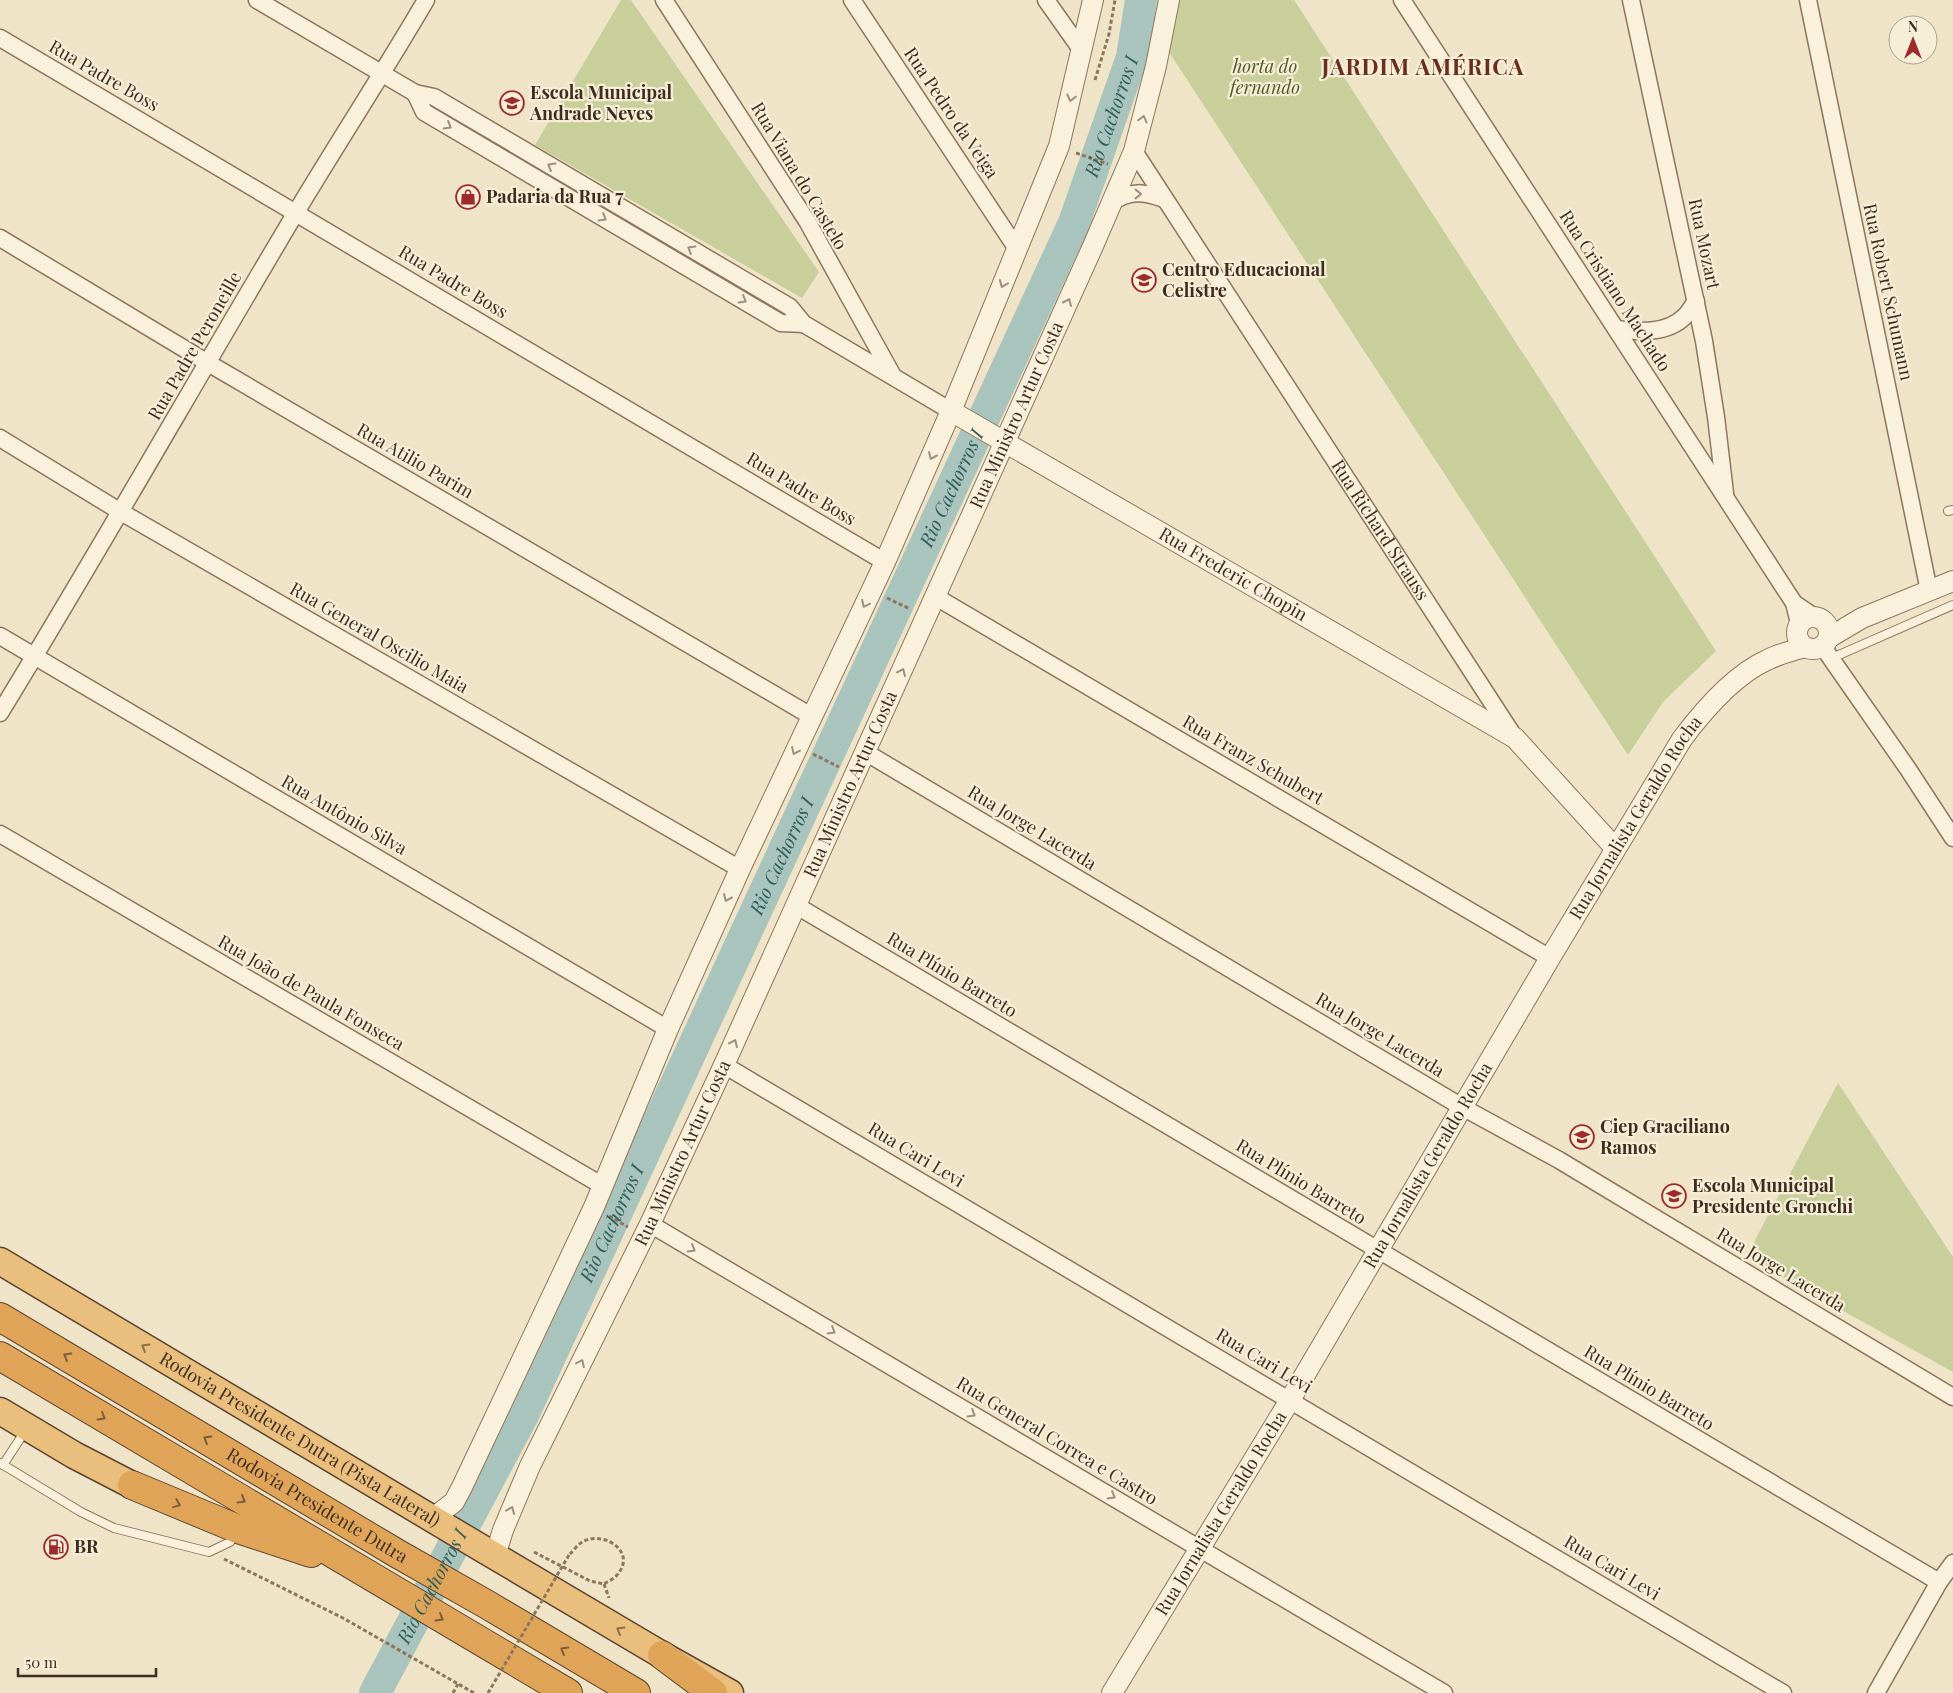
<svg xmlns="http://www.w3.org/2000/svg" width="1953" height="1693" font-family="'Playfair Display',serif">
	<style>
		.green { fill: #c9cf9b }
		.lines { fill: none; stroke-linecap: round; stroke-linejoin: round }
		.river { stroke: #a9c4bc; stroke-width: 32 }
		.service-casing { stroke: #8d765c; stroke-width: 10 }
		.minor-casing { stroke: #8d765c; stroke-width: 19 }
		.tertiary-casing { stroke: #8d765c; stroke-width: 22 }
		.trunk-casing { stroke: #5b4430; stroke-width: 29 }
		.motorway-casing { stroke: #5b4430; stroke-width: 30 }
		.path { stroke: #8d765c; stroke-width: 3; stroke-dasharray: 4 2.5; stroke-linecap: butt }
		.service { stroke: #faf1dc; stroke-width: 8 }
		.minor { stroke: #faf1dc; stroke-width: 16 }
		.tertiary { stroke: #faf1dc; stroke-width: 20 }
		.trunk { stroke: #eabe7c; stroke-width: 26 }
		.motorway { stroke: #e0a458; stroke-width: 28 }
		.path-bridge { stroke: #8d765c; stroke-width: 3; stroke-dasharray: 4 2.5; stroke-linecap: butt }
		.oneway { stroke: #9c907e }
		.oneway2 { stroke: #8b6f49 }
		.oneway3 { stroke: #7e5d36 }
		.labels { text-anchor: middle; stroke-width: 4.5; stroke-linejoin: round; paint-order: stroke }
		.park-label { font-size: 18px; font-style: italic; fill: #4d5a26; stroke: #f7eed8 }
		.street-label { font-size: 18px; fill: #3d2e20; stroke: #f7eed8 }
		.poi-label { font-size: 18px; font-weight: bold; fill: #3d2e20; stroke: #f7eed8; text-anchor: start }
		.water-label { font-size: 19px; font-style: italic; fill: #2f5d5a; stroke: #f7eed8 }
		.district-label { font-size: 22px; font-weight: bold; letter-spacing: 1px; fill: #6b2e1e; stroke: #f7eed8 }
	</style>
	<rect width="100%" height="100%" fill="#f0e4c8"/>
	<g class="green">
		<path d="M621,0h10l188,272 -17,26 -267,-153z"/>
		<path d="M1176,0h118l422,651 -53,51 -35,53 -461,-706z"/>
		<path d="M1838,1083l115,174v115l-207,-115z"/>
	</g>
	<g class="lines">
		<path class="river" id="s1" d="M375,1693l148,-278 551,-1192 58,-166 9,-57"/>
		<g class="service-casing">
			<g id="service">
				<path d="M1948,511l5,-1"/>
				<path d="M1832,658l121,-53"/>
				<path d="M0,1463l81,49 33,16 95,24 21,-10"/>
				<path d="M3,1465l22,-34"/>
			</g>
		</g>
		<g class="minor-casing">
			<g id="minor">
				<path d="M257,0l158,93 19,4 356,210 14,17 147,87"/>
				<path d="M664,0l143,221 86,155"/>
				<path d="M852,0l165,249"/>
				<path d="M1046,0l36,51"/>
				<path d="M1402,0l392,603 5,20"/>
				<path d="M1631,0l73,341 12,76 9,76"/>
				<path d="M1808,0l121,591"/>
				<path d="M0,38l885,524"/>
				<path d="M415,93l9,19 357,211 23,1"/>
				<path id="s2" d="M1134,151l381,587"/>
				<path d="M1112,202c19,-12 32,-10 52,-3"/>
				<path d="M0,238l208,125 603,353"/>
				<path d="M1616,329c22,3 51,5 68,-12 5,-4 8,-11 12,-16"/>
				<path d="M0,438l121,74 619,357"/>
				<path d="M936,597l614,361"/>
				<path d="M1794,603l19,13"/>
				<path d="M0,636l668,393"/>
				<path d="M1823,647l85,122 45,69"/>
				<path d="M0,713c101,-165 196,-333 295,-499 43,-72 89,-142 131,-214"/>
				<path d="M865,752l597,355 97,53 394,237"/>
				<path d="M0,834l603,352"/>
				<path d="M797,906l1142,676"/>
				<path d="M724,1065l1059,628"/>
				<path d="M650,1224l794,469"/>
				<path d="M1876,1693l63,-111 14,-19"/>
			</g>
		</g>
		<g class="tertiary-casing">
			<g id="tertiary">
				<path id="s3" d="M951,411l564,327 100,110"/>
				<circle cx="1813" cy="633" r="16"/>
				<path d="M1830,637l32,-19 91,-37"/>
				<path d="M432,1519l22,-17 8,-15 132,-280 74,-178 72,-160 145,-307 66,-151 108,-265 34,-146"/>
				<path id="s4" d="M495,1556l8,-26 27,-64 120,-242 74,-159 369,-819 41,-95 22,-85 13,-66"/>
				<path id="s5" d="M1112,1693l178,-293 260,-442 132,-219c21,-28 52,-64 85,-79 12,-6 25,-9 37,-13"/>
			</g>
		</g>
		<g class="trunk-casing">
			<g id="trunk">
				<path id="s6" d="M0,1261l483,288 179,106 68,38"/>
				<path d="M0,1411l74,44 58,30"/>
			</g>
		</g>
		<g class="motorway-casing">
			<g id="motorway">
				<path id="s7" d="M0,1317l398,237 88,50 150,89"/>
				<path d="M0,1356l568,337"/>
				<path d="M132,1485l106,44 73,24"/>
				<path d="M662,1655l51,38"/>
			</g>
		</g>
		<g class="path">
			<path d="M1095,80l14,-46 6,-34"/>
			<path d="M1076,153l32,11"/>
			<path d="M887,598l23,11"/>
			<path d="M813,754l26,13"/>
			<path d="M609,1216l19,11"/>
			<path d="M534,1552l56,29 14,3c4,-3 10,-5 13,-9 20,-22 -11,-44 -33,-34 -6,3 -11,10 -15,14"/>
			<path d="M224,1559l119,59 131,75"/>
			<path d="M604,1584l5,14"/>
			<path d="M453,1693l5,-9"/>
		</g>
		<use href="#service" class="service"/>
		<use href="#minor" class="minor"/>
		<use href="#tertiary" class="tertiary"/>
		<use href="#trunk" class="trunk"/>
		<use href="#motorway" class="motorway"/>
		<path class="path-bridge" d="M488,1693l81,-138"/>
	</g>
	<defs><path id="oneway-chevron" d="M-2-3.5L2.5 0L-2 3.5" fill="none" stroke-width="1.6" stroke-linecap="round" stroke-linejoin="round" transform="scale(1.25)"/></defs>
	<g class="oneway">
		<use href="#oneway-chevron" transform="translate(1071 98) rotate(104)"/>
		<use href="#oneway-chevron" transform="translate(1143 119) rotate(-75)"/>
		<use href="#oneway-chevron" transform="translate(448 126) rotate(31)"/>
		<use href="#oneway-chevron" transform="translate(551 166) rotate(-149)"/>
		<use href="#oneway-chevron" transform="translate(1138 194)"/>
		<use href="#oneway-chevron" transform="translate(603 218) rotate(31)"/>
		<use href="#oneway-chevron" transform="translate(691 249) rotate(-149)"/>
		<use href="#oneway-chevron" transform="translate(1003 284) rotate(112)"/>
		<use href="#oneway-chevron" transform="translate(743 300) rotate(31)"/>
		<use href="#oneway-chevron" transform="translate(1068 302) rotate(-66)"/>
		<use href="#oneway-chevron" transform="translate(932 456) rotate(114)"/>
		<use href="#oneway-chevron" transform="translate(865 604) rotate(116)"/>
		<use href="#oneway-chevron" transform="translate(902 672) rotate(-65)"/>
		<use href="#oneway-chevron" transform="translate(795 751) rotate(115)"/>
		<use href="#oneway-chevron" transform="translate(727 898) rotate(114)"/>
		<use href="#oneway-chevron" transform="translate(734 1043) rotate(-65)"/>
		<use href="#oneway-chevron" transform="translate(692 1249) rotate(31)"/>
		<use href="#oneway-chevron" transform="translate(832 1331) rotate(31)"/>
		<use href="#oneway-chevron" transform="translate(581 1363) rotate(-64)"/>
		<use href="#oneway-chevron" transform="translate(972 1414) rotate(31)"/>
		<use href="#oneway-chevron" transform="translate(1112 1496) rotate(31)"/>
		<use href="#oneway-chevron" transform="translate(511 1510) rotate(-67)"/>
	</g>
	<g class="oneway2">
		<use href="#oneway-chevron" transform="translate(145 1347) rotate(-149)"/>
		<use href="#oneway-chevron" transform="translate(620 1630) rotate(-149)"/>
	</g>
	<g class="oneway3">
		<use href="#oneway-chevron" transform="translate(67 1356) rotate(-149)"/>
		<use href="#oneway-chevron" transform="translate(102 1417) rotate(31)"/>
		<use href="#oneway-chevron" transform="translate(207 1439) rotate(-149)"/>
		<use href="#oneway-chevron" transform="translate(242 1500) rotate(31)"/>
		<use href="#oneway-chevron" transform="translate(177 1504) rotate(22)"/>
		<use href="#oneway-chevron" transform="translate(440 1618) rotate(30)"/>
		<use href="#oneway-chevron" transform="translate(564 1650) rotate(-149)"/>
	</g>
	<defs>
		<g id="school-ring" transform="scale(1.25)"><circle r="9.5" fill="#f7eed8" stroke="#9e2a2b" stroke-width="1.5"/><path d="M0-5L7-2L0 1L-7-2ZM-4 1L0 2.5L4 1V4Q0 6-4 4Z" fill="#9e2a2b"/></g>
		<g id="shop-ring" transform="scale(1.25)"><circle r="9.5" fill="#f7eed8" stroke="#9e2a2b" stroke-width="1.5"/><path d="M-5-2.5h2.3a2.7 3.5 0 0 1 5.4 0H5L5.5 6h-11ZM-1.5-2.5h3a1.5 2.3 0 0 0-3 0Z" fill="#9e2a2b"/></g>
		<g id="fuel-ring" transform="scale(1.25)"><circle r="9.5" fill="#f7eed8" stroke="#9e2a2b" stroke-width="1.5"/><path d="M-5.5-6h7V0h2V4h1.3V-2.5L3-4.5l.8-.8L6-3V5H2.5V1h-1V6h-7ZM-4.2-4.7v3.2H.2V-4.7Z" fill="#9e2a2b"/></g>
	</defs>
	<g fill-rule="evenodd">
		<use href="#school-ring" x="512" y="103"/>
		<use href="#shop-ring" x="468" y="197"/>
		<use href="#school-ring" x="1144" y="280"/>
		<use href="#school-ring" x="1582" y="1137"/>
		<use href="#school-ring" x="1674" y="1196"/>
		<use href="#fuel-ring" x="56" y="1547"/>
	</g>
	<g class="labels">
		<g class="park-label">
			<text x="1265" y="73">horta do<tspan x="1265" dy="21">fernando</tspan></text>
		</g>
		<g class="street-label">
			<text transform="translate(104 76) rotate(30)" y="6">Rua Padre Boss</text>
			<text transform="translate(951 113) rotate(56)" y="6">Rua Pedro da Veiga</text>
			<text transform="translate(799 176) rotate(59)" y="6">Rua Viana do Castelo</text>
			<text transform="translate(1704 244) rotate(78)" y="6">Rua Mozart</text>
			<text transform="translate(453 282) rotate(31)" y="6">Rua Padre Boss</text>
			<text transform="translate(1615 291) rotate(57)" y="6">Rua Cristiano Machado</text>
			<text transform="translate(1888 292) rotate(78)" y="6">Rua Robert Schumann</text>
			<text transform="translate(195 346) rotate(-60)" y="6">Rua Padre Peroneille</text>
			<text dy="6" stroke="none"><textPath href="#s4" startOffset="1255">Rua Ministro Artur Costa</textPath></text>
			<text transform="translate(415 461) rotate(30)" y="6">Rua Atilio Parim</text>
			<text transform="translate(801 489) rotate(31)" y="6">Rua Padre Boss</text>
			<text dy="6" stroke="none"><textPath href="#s2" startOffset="452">Rua Richard Strauss</textPath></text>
			<text dy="6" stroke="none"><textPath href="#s3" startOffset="326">Rua Frederic Chopin</textPath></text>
			<text transform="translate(379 638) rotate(30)" y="6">Rua General Oscilio Maia</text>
			<text transform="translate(1253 760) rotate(30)" y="6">Rua Franz Schubert</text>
			<text dy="6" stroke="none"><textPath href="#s4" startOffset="850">Rua Ministro Artur Costa</textPath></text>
			<text transform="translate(344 815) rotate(30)" y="6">Rua Antônio Silva</text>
			<text dy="6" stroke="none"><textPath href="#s5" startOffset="1020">Rua Jornalista Geraldo Rocha</textPath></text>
			<text transform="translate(1032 828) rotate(31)" y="6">Rua Jorge Lacerda</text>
			<text transform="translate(952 975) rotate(31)" y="6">Rua Plínio Barreto</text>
			<text transform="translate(311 993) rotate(30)" y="6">Rua João de Paula Fonseca</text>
			<text transform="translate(1380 1035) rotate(31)" y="6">Rua Jorge Lacerda</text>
			<text dy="6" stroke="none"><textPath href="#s4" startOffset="445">Rua Ministro Artur Costa</textPath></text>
			<text transform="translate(916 1155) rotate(31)" y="6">Rua Cari Levi</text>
			<text dy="6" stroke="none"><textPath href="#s5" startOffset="615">Rua Jornalista Geraldo Rocha</textPath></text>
			<text transform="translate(1301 1182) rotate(31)" y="6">Rua Plínio Barreto</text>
			<text transform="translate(1781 1270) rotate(31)" y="6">Rua Jorge Lacerda</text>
			<text transform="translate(1264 1361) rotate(31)" y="6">Rua Cari Levi</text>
			<text transform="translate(1649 1388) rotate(31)" y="6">Rua Plínio Barreto</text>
			<text dy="6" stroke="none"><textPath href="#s6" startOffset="349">Rodovia Presidente Dutra (Pista Lateral)</textPath></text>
			<text transform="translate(1057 1441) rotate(31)" y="6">Rua General Correa e Castro</text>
			<text dy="6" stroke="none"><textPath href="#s7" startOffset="369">Rodovia Presidente Dutra</textPath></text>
			<text dy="6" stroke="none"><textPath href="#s5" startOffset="210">Rua Jornalista Geraldo Rocha</textPath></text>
			<text transform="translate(1612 1568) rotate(31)" y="6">Rua Cari Levi</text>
		</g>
		<g class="poi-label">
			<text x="530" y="99">Escola Municipal<tspan x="530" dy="21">Andrade Neves</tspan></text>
			<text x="486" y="203">Padaria da Rua 7</text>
			<text x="1162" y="276">Centro Educacional<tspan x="1162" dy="21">Celistre</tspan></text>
			<text x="1600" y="1133">Ciep Graciliano<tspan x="1600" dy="21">Ramos</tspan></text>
			<text x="1692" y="1192">Escola Municipal<tspan x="1692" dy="21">Presidente Gronchi</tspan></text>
			<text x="74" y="1553">BR</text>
		</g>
		<g class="water-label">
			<text dy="7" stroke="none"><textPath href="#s1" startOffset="1741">Rio Cachorros I</textPath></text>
			<text dy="7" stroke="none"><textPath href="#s1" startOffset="1336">Rio Cachorros I</textPath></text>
			<text dy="7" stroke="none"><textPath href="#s1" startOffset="931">Rio Cachorros I</textPath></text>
			<text dy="7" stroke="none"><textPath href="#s1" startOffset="526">Rio Cachorros I</textPath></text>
			<text dy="7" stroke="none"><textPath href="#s1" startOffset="121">Rio Cachorros I</textPath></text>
		</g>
		<g class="district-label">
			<text x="1423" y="75">JARDIM AMÉRICA</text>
		</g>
	</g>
	<g transform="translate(1913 40)"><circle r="24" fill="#f7eed8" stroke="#ada18e"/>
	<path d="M0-4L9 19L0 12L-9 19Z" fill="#9e2a2b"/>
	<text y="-8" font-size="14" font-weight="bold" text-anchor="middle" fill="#3d2e20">N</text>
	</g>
	<path d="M18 1668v8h138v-8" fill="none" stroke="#3d2e20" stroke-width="2.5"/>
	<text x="25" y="1668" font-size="15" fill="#3d2e20" stroke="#f7eed8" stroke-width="4" paint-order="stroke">50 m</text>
</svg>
